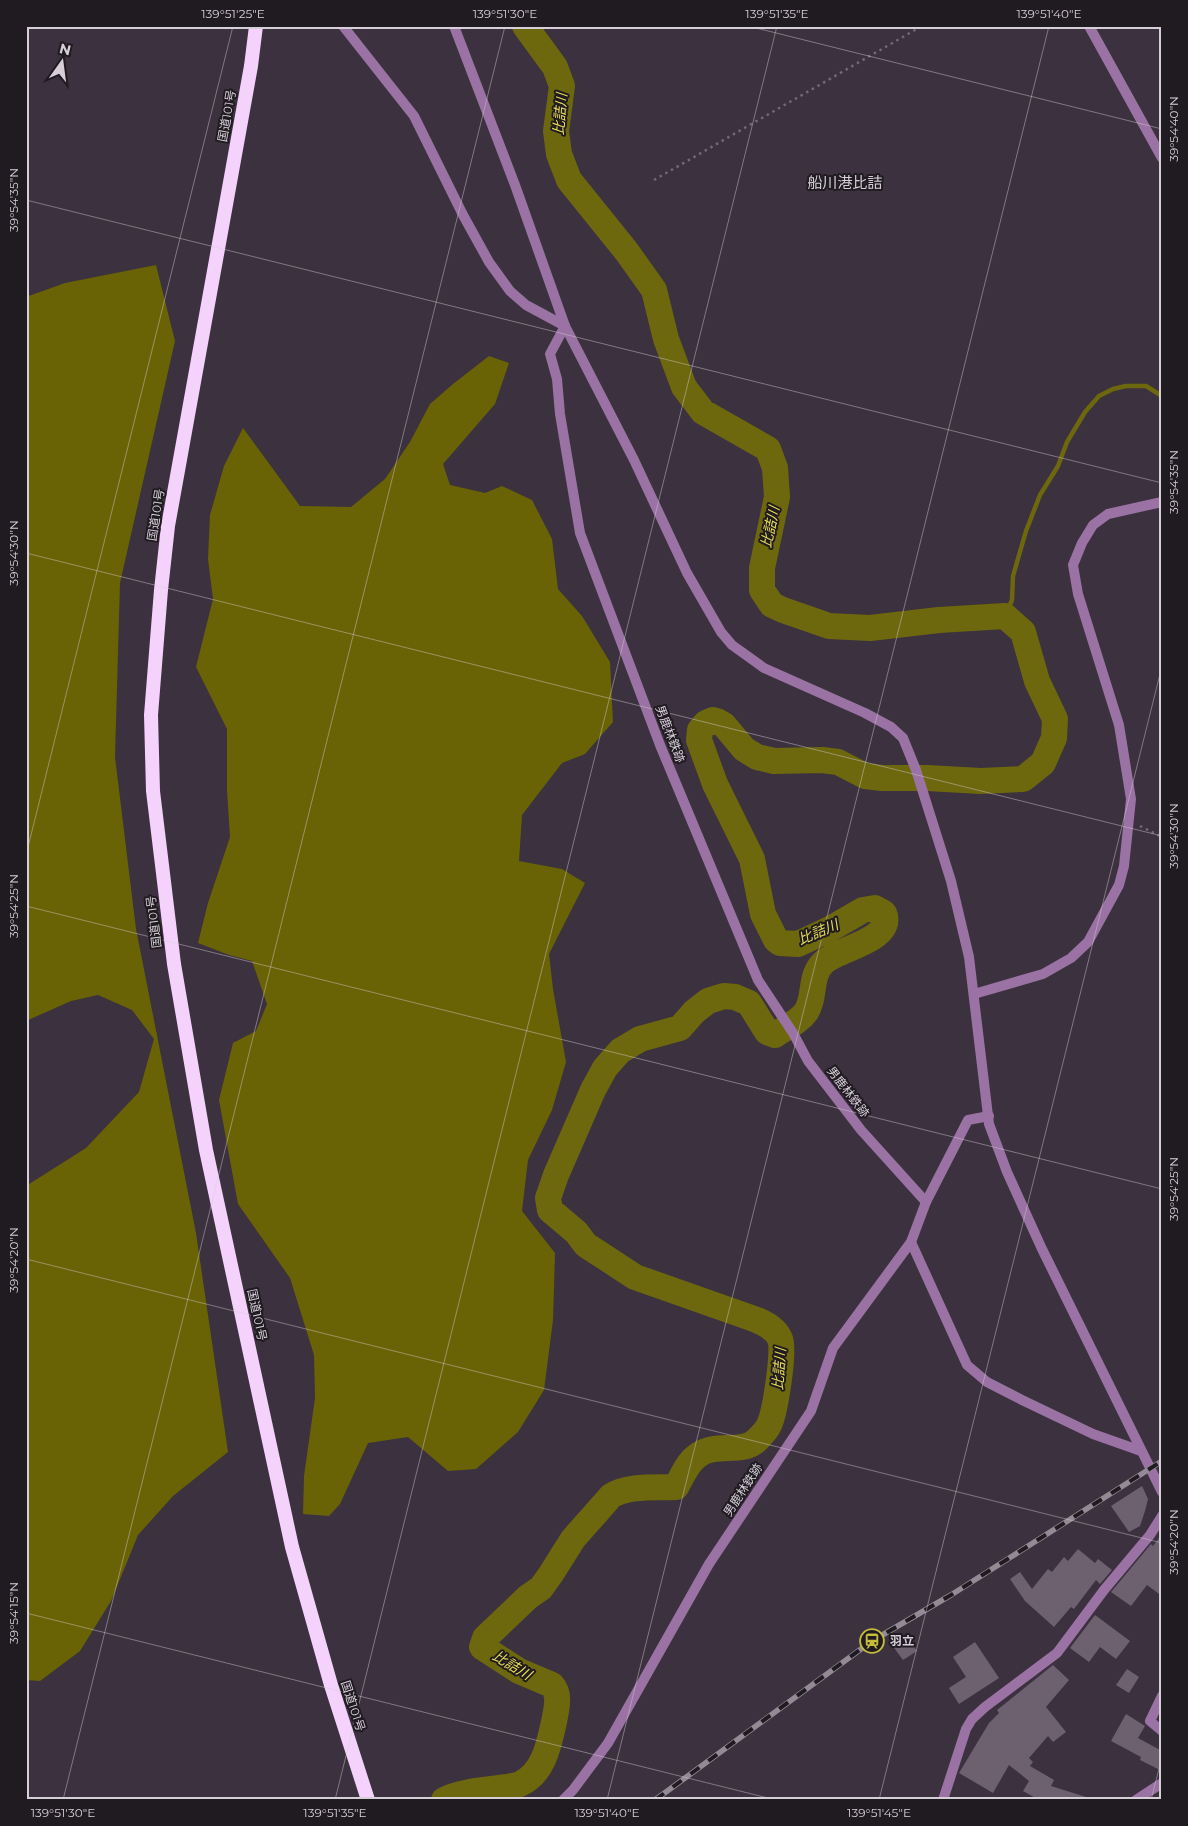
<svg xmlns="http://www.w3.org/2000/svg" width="1188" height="1826" font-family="Montserrat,'Noto Sans JP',sans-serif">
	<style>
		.forest { fill: #696305 }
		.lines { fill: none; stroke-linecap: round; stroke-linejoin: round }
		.stream { stroke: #6d670e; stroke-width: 4.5 }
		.river { stroke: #6d670e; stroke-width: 26 }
		.building { fill: #6d6170 }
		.path { stroke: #736975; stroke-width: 2.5; stroke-dasharray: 2.5 4; stroke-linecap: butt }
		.minor { stroke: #9a72a3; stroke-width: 10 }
		.trunk { stroke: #f4d2fc; stroke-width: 14 }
		.rail-casing { stroke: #928a94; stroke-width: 5.5 }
		.rail { stroke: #201b21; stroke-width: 4; stroke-dasharray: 11; stroke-linecap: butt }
		.ticks { fill: none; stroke: #d6cfd8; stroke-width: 1; stroke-opacity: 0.45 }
		.labels { text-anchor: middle; stroke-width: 4; stroke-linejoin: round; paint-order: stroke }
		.street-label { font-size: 12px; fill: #d6cfd8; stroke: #201b21 }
		.poi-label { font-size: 12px; font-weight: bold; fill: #d6cfd8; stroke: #201b21; text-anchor: start }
		.water-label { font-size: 14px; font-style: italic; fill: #ebe054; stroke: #201b21 }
		.quarter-label { font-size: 15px; fill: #d6cfd8; stroke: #201b21 }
		.neatline { fill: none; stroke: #d6cfd8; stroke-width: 2 }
		.ticks-label { font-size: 12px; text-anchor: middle; fill: #d6cfd8 }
	</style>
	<rect width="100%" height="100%" fill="#3c313e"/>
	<g class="forest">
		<path d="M156,265l19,76 -55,242 -5,174 21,172 60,304 32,219 -55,44 -35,39 -27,66 -31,50 -40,30 -14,-1v-494l60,-38 53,-56 15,-53 -22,-29 -34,-15 -27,6 -45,20v-724l39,-14z"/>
		<path d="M489,356l20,7 -14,41 -52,60 7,21 35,8 17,-7 30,14 20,39 6,50 24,27 28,46 3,60 -28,32 -23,9 -40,52 -3,46 43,8 23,14 -36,71 4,35 13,73 -14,48 -24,50 -6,51 33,42 -2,67 -9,70 -26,42 -42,37 -28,2 -40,-34 -40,6 -28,61 -11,12 -26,-2 1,-38 11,-78 -1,-43 -24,-77 -52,-74 -19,-104 14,-57 23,-12 11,-27 -15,-43 -23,-6 -31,-12 10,-40 22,-66 -3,-47v-61l-31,-62 17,-68 -5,-40 2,-44 14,-49 19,-38 57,78 51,1 34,-28 25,-37 20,-38 23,-20z"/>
	</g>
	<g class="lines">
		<path class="stream" d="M1005,616l7,-16 1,-24 13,-45 14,-36 18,-29 9,-24 18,-30 14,-16 14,-7 13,-3h20l16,10"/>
		<path class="river" d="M444,1800c9,-5 17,-6 26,-8 14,-3 40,-4 50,-8 24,-11 29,-40 34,-62 2,-12 7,-27 -2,-37l-33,-14 -37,-24 3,-9 43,-41 13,-9 10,-14 22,-35 38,-43c18,-11 44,-8 65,-9 6,-10 11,-24 21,-31 19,-15 44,-1 60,-16 4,-4 10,-10 12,-15 6,-12 16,-75 11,-86 -4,-10 -14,-15 -23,-19l-122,-43 -49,-32 -10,-13 -26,-22 -2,-12 8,-23 37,-85 12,-22 15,-17 20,-12 40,-11 14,-16 14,-11 16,-5 11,1 14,6 18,29 8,3c10,-7 24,-13 31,-23 10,-15 3,-37 18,-50 15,-14 71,-22 60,-49l-9,-5 -12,2 -33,19 -32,15 -18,-1 -4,-3 -13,-26 -11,-55 -37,-75 -16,-44 1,-10 6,-7 7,-3 4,1 7,4 20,24 13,8 17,4 48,-1 16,2 27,14 17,2h45l54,3 42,-2 20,-16 11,-25 1,-19 -18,-38 -14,-49 -18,-16 -66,4 -69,8 -41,-2 -46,-16 -11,-5 -10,-15v-22l15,-71 -2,-29 -7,-19 -65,-37 -19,-25 -18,-48 -12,-49 -27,-38 -58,-72 -10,-26 -3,-23 6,-45 -7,-19 -30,-41"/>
	</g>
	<g class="building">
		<path d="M1142,1486l6,13 -3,12 -5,15 -11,6 -18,-26z"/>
		<path d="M1162,1534v62l-15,-11 -16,21 -20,-14 40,-48 2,2z"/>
		<path d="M1078,1549l17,14 3,-4 14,11 -12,14 -4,-4 -22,29 -3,-2 -17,20 -29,-26 -15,-22 10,-7 12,17 16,-20 4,3 12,-15 4,4z"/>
		<path d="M1095,1615l35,26 -14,18 -16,-12 -11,15 -19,-14z"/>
		<path d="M906,1636l11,15 -14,9 -11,-15z"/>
		<path d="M975,1642l24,36 -40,26 -10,-16 17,-11 -13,-20z"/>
		<path d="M1053,1665l16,15 -23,27 20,25 -13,10 -5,-6 -19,22 4,4 -3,4 24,14 -3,6 35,11 -1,3h-46l-16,-9 6,-10 -20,-16 -16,28 -34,-20 30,-50 10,-10 -2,-3z"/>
		<path d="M1127,1669l12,8 -10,16 -13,-8z"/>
		<path d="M1126,1714l19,12 -7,12 24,13v20l-22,-11 1,-3 -30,-16z"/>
	</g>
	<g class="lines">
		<g class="path">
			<path d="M654,180l268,-154"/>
			<path d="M1140,826l22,11"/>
		</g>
		<g class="minor">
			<path d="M343,26l71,90 49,99 26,47 21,29 16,14 39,21"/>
			<path d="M454,26l61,159 50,141 69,134 53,113 34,59 11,13 32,23 101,45 26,14 12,11 13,32 35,111 18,76 20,167 18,48 35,77 120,243"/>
			<path d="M1089,26l73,132"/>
			<path d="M565,326l-15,28 7,25 3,35 20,119 80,212 98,235 35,53 15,28 53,69 65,72"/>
			<path d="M974,994l69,-20 28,-16 17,-16 31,-57 5,-19 7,-67 -12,-74 -41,-131 -5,-29 9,-22 11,-18 15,-11 54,-12"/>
			<path d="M911,1242l56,123 20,17 35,18 71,34 48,17"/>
			<path d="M1162,1696l-12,25 12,10"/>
			<path d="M563,1800l10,-10 35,-47 101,-179 102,-153 22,-63 78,-106 15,-40 42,-82 21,-4"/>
			<path d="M943,1800l23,-71 6,-10 13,-12 72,-54 47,-63 46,-55 12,-19"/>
			<path d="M1136,1800l26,-17"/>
		</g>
		<path class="trunk" d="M256,26l-5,40 -83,460 -7,64 -10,125 2,76 21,173 32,186 86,397 39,138 37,115"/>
		<g class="rail-casing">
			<path id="rail" d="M655,1800l217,-159 79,-46 211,-134"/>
		</g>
		<use href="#rail" class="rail"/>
	</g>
	<path class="ticks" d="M748,26l414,103M26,200l1136,283M26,553l1136,283M26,855l207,-829M26,906l1136,283M26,1259l1136,284M26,1613l750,187M63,1800l442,-1774M335,1800l442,-1774M607,1800l442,-1774M879,1800l283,-1134M1151,1800l11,-43"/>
	<defs>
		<g id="station-ring" transform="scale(1.25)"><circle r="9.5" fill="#201b21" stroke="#c6bc3c" stroke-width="1.5"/><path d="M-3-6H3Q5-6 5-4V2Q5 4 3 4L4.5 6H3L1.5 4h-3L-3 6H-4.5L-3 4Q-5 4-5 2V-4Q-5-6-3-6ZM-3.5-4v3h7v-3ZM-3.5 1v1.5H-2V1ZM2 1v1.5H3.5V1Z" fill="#c6bc3c"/></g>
	</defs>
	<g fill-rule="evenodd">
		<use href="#station-ring" x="872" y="1641"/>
	</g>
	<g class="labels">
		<g class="street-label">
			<text transform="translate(227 116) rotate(-80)" y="4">国道101号</text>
			<text transform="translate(156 515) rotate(-81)" y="4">国道101号</text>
			<text transform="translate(670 734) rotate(69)" y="4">男鹿林鉄跡</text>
			<text transform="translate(154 922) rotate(-97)" y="4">国道101号</text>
			<text transform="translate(848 1092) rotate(52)" y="4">男鹿林鉄跡</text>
			<text transform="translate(257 1315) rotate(78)" y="4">国道101号</text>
			<text transform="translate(743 1490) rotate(-57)" y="4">男鹿林鉄跡</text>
			<text transform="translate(353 1706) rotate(72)" y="4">国道101号</text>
		</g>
		<g class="poi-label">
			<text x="890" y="1645">羽立</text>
		</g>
		<g class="water-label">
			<text transform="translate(560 114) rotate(-85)" y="5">比詰川</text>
			<text transform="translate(770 527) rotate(-78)" y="5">比詰川</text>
			<text transform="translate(818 932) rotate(-23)" y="5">比詰川</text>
			<text transform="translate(779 1369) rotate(-86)" y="5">比詰川</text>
			<text transform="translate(512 1665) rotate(31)" y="5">比詰川</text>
		</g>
		<g class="quarter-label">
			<text x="845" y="188">船川港比詰</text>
		</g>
	</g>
	<rect width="1188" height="1826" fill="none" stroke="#201b21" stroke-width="55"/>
	<g transform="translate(62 62) rotate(14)" stroke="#201b21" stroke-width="4" paint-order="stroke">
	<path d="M0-4L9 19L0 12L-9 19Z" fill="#d6cfd8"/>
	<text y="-8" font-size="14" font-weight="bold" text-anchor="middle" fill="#d6cfd8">N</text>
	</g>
	<rect x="28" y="28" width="1132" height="1770" class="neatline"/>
	<g class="ticks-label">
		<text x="233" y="18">139°51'25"E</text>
		<text x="505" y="18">139°51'30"E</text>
		<text x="777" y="18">139°51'35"E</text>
		<text x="1049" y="18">139°51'40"E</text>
		<text transform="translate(1174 129) rotate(-90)" y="4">39°54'40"N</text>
		<text transform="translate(14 200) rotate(-90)" y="4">39°54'35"N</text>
		<text transform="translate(1174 482) rotate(-90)" y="4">39°54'35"N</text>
		<text transform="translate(14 553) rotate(-90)" y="4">39°54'30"N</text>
		<text transform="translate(1174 836) rotate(-90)" y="4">39°54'30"N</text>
		<text transform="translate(14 906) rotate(-90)" y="4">39°54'25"N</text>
		<text transform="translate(1174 1189) rotate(-90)" y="4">39°54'25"N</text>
		<text transform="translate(14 1260) rotate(-90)" y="4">39°54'20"N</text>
		<text transform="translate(1174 1542) rotate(-90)" y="4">39°54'20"N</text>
		<text transform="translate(14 1613) rotate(-90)" y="4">39°54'15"N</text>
		<text x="63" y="1817">139°51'30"E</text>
		<text x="335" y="1817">139°51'35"E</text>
		<text x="607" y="1817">139°51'40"E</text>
		<text x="879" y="1817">139°51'45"E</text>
	</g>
</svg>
